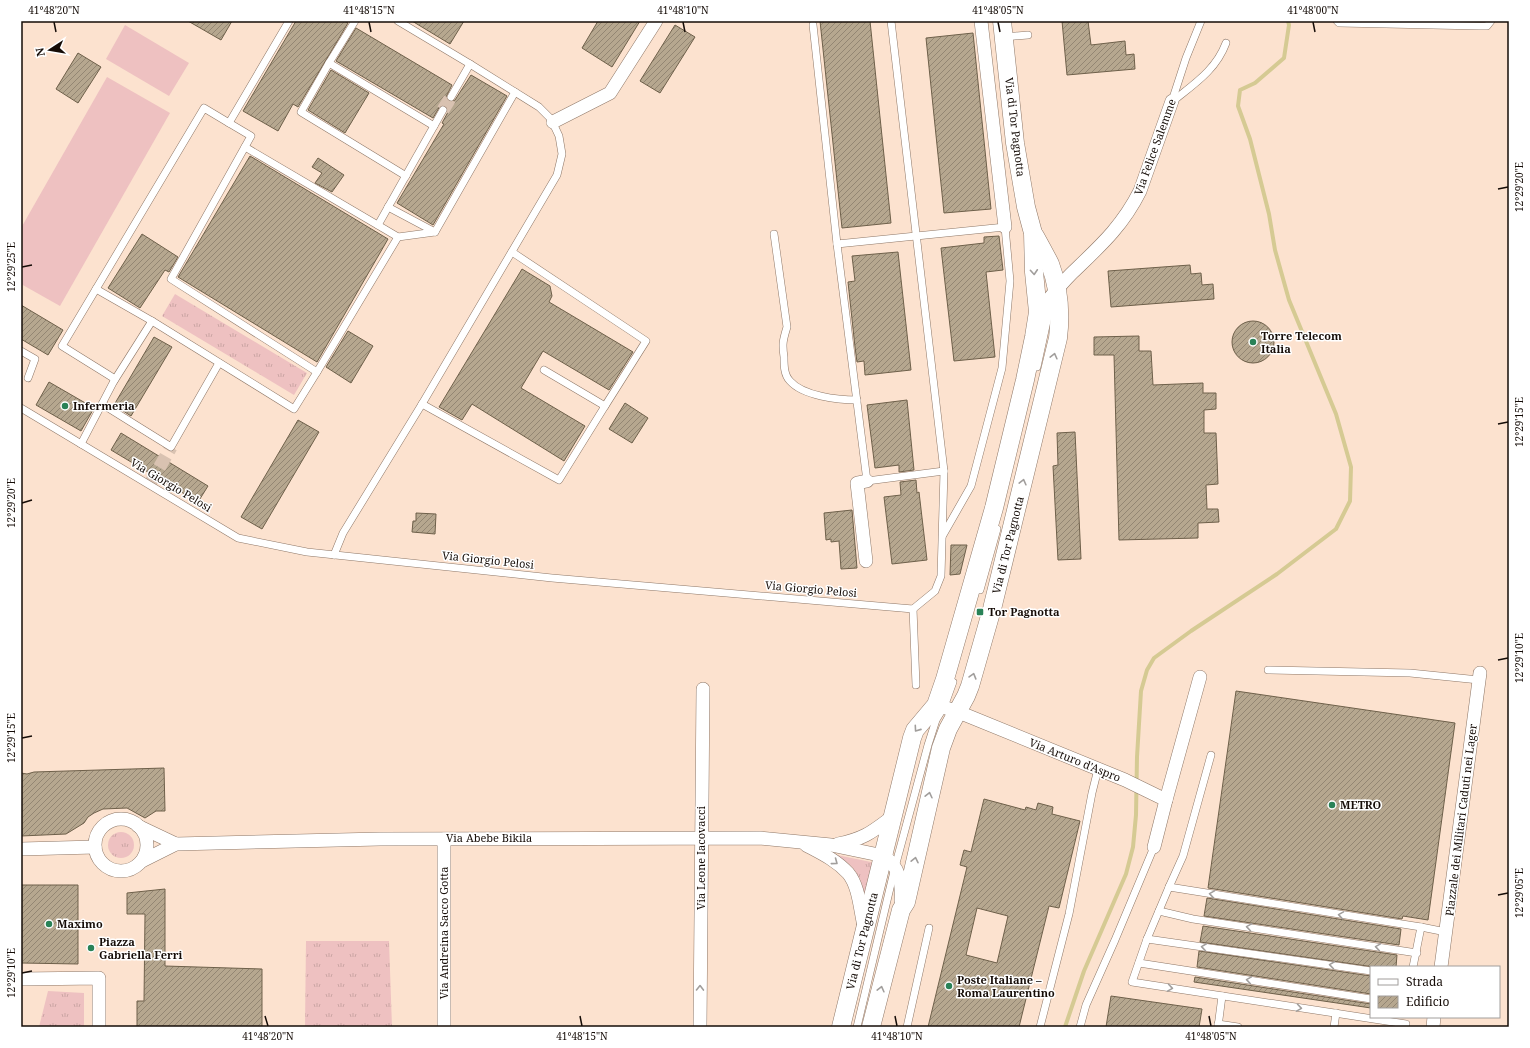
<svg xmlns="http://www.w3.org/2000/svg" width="1530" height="1048" font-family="'Noto Serif',serif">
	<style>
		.grass { fill: url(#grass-tufts) }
		.pitch { fill: #eec1c1 }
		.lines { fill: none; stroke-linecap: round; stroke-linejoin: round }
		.stream { stroke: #d5ca93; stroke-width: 4 }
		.building { fill: url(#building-hatch); stroke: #6e604a; fill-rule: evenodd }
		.street-tunnel { stroke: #d9c2b1; stroke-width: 13; stroke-dasharray: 13 6; stroke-linecap: butt }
		.lane-casing { stroke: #8e7767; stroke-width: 8 }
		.street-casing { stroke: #8e7767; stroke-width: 14 }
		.secondary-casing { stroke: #8e7767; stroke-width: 19 }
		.lane { stroke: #fff; stroke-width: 7 }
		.street { stroke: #fff; stroke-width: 13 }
		.secondary { stroke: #fff; stroke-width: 18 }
		.oneway { stroke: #a19e9c }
		.ticks { fill: none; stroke: #150c07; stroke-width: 1.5 }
		.poi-dot { fill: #298257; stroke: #fff; stroke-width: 1.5 }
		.labels { text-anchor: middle; stroke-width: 3; stroke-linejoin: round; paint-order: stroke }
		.street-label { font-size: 11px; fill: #150c07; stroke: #fff }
		.poi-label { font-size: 11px; font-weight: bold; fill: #150c07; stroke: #fff; text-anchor: start }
		.neatline { fill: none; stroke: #150c07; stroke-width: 1.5 }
		.ticks-label { font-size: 10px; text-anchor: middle; fill: #150c07 }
	</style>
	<defs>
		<pattern id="grass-tufts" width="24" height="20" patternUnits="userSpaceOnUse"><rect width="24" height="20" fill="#eec1c1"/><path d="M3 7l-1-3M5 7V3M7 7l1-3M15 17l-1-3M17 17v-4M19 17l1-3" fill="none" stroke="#cba5a4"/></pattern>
		<pattern id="building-hatch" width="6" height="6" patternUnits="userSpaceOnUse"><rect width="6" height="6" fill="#b6a78f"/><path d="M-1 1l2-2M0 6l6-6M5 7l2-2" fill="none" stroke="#938673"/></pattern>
	</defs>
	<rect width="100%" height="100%" fill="#fce2cf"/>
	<g class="grass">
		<path d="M175,294l132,79 -13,22 -132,-79z"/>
		<circle cx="121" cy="845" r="13"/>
		<path d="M837,855l34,7 2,2 -8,35c-2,-12 -5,-23 -13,-32 -4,-5 -11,-8 -15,-12z"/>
		<path d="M306,941h83l3,86h-87z"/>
		<path d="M48,991l36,2v34h-45z"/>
	</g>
	<g class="pitch">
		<path d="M125,25l64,38 -20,33 -63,-37z"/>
		<path d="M107,77l63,36 -110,193 -39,-22v-56z"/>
	</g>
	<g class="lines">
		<path class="stream" d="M1065,1027l19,-56 42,-97 7,-27 3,-32 1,-58 4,-66 6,-21 7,-12 37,-27 86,-57 59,-45 14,-28 1,-34 -15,-53 -47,-114 -14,-50 -6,-36 -19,-75 -12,-33 2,-16 15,-7 29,-25 5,-33 -1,-4"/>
	</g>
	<g class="building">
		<path d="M188,21h44l-11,19z"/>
		<path d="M296,21h48l4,2 -50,84 -5,-3 -15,27 -35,-20z"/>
		<path d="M412,21h52l-14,23z"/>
		<path d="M598,21h42l-28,46 -30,-19z"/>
		<path d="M820,21h50l21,202 -49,5z"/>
		<path d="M1062,21h26l3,24 34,-4 1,14 8,-1 1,15 -68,6z"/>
		<path d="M675,25l20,12 -35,56 -20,-12z"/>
		<path d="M356,28l96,57 -6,12 3,4 2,1 4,-2 16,-25 36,21 -74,129 -36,-22 47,-79 -2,-1 6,-11 -1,-4 -2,-2h-5l-7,12 -97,-57z"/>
		<path d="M973,33l18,176 -47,4 -18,-175z"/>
		<path d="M78,53l23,14 -23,36 -22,-14z"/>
		<path d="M331,70l38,23 -24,40 -37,-23z"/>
		<path d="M250,156l138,83 -71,123 -139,-85z"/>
		<path d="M318,158l26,17 -12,17 -17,-9 7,-10 -10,-6z"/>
		<path d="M142,234l36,23 -9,15 -4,-2 -25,38 -32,-20z"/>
		<path d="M999,236l4,34 -17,2 9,85 -41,4 -13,-113 43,-5v-6z"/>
		<path d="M898,252l13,118 -46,5 -1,-14 -7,1 -2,-15 -7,-65 7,-1 -3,-25z"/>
		<path d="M1190,265l1,9 10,-1 1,12 11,-1 1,15 -103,8 -3,-36z"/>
		<path d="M522,269l28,17 2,10 -3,6 84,50 -24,38 -66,-39 -22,37 64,38 -21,35 -92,-57 -10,16 -23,-13z"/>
		<path d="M21,305l42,25 -15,25 -27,-16z"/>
		<circle cx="1253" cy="342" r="21"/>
		<path d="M348,331l25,15 -22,37 -25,-16z"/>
		<path d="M1139,336v15h12l2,34 50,-2v10h13v16l-12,1v23h12l2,51 -12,1 1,24h11l1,13 -21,1v15l-79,2 -5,-185h-20v-18z"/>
		<path d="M154,337l18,10 -41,69 -17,-11z"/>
		<path d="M49,382l45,26 -13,23 -45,-26z"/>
		<path d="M907,400l7,70 -15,2v-7l-24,3 -8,-63z"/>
		<path d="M625,403l23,15 -16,25 -23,-14z"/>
		<path d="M298,420l21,12 -57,97 -21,-12z"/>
		<path d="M1075,432l6,127 -23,1 -5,-94 5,-1 -1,-32z"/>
		<path d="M121,433l87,53 -10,16 -87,-52z"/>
		<path d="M916,480l1,13 2,-1 8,68 -35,4 -8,-67 17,-2 -1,-13z"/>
		<path d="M852,510l5,58 -16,1 -2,-28 -8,1v-3l-5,1 -2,-27z"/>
		<path d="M416,513l20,1 -1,20 -23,-2 1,-11h3z"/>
		<path d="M951,545h16l-7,29 -10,1z"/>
		<path d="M1236,691l219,32 -27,197 -25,-4 -1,3 -194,-31z"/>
		<path d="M164,768l1,43h-9l-11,7 -18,-10 -24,1 -9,4 -6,4 -4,6 -18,11 -45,2v-63l6,1 7,-2z"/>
		<path d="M984,799l41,11 1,-3 10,3 2,-7 15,4 -1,7 28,7 -21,87 -10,-2 -30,121h-91l39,-160 -7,-2 4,-15 7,2zM977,908l31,8 -11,47 -31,-8z"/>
		<path d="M21,885h57v79l-57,-1z"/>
		<path d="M165,889v77l97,3v58h-125v-26h7l1,-87h-18v-21z"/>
		<path d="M1207,898l194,31 -2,16 -195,-29z"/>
		<path d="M1203,926l194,29 -1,12h-22l-174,-25z"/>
		<path d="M1199,951l172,25v18l-174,-27z"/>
		<path d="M1195,977l176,27v4l-177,-26z"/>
		<path d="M1111,996l91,13 -3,18h-93z"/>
	</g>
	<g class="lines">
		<g class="street-tunnel">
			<path d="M443,110l8,-13"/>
			<path d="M150,484l21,-37"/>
		</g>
		<g class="lane-casing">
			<g id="lane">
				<path d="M355,21l-26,42 105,63"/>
				<path d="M398,21l72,43 -19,33"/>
				<path d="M891,21l53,450 -3,105 -6,15 -22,18"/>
				<path d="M1337,21l2,2 140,3h8l4,-5"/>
				<path d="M813,25l24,219 168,-17 5,54 -8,87 -31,118 -28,49"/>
				<path d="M1004,37l24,-2"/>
				<path d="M329,63l-28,49 105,64"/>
				<path d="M1172,101l14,-43 15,-37"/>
				<path d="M1173,101c21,-17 43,-31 53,-58"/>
				<path d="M245,147l153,90 -81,135"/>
				<path d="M388,207l47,25"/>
				<path d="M378,225l65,-115"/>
				<path d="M774,234l13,93c-4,13 -5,17 -3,30 0,8 0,18 6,24 13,15 48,19 67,19"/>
				<path d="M398,237l37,-5 80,-140"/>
				<path d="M837,244l30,237 77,-10"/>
				<path d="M512,252l134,89 -41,65"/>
				<path d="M96,289l56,32 -38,60"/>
				<path d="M152,321l142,88 23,-37 -146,-93 80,-143 -22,-13"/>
				<path d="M21,351l14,8 -7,19"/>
				<path d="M1037,367l12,-55 4,-12"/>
				<path d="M102,404l69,43 48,-84"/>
				<path d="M422,404l137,76 46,-74 -61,-36"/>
				<path d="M21,408l217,130 69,14 245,26 361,31 3,76"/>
				<path d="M81,444l34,-65 -53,-33 142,-238 25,15 60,-102"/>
				<path d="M334,555l9,-22 79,-129 135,-229 5,-21 -3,-18 -8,-17 -12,-12 -69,-43"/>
				<path d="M980,590l17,-61"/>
				<path d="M1268,670l142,3 69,7"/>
				<path d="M1211,755l-28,101 -14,31 -22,52 -15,43 274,42"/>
				<path d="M1169,887l252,40"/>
				<path d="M1159,911l34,8 224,34"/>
				<path d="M1147,939l224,32"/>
				<path d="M1139,963l232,36"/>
				<path d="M1413,967l8,-40 25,5"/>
				<path d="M1218,1024l20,3"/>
				<path d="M857,1027l38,-160 33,-122 8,-25 8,-13 9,-25"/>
				<path d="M907,1027l22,-99"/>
				<path d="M1040,1027l29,-113 23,-121 6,-24"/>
				<path d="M1080,1027l6,-22 29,-65 39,-93"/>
				<path d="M1218,1027l4,-31"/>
				<path d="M1334,1027l2,-14"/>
			</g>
		</g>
		<g class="street-casing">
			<g id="street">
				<path d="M981,21l24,206"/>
				<path d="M553,122l57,-29 46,-72"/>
				<path d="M1038,312c11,-13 21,-26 33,-38 28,-27 51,-47 69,-83l32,-90"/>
				<path d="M866,561l-9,-78 10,-2"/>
				<path d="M936,705l20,6 169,69 41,20 -12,47"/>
				<path d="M1166,800l34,-123"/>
				<circle cx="121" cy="845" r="26"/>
				<path d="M138,826l38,18"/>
				<path d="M444,839v188"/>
				<path d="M838,844c26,-5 34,-12 54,-27"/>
				<path d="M806,845c15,8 30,15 42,28 11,13 12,36 16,53"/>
				<path d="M21,849l74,-2"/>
				<path d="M142,861l34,-17 204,-5 380,-1 71,7 53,11c16,12 18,26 17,45"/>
				<path d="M1441,967l39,-294"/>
				<path d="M21,979l78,-1v49"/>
				<path d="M700,1027l3,-338"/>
				<path d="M1433,1027l1,-10"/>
			</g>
		</g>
		<g class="secondary-casing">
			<g id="secondary">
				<path d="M841,1027l71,-289 3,-8 21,-25 9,-26 49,-171 31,-128 9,-43 4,-25 -4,-40 -1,-39 -7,-26 -11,-64 -13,-122"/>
				<path d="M871,1027l30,-117 5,-8 35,-154 7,-19 18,-33 4,-10 22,-77 66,-271c3,-25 1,-50 -8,-74 -5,-10 -10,-19 -15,-28"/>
			</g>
		</g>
		<use href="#lane" class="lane"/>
		<use href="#street" class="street"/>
		<use href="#secondary" class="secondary"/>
	</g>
	<defs><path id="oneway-chevron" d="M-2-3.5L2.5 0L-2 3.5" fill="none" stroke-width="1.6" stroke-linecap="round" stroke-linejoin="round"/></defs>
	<g class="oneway">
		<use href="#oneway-chevron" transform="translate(1034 272) rotate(86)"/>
		<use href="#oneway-chevron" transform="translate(1054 356) rotate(-76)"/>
		<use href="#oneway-chevron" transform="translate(1023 482) rotate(-76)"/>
		<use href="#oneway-chevron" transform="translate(973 676) rotate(-74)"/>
		<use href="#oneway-chevron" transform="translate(917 729) rotate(125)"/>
		<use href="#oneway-chevron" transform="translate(929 795) rotate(-77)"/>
		<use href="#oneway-chevron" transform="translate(915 860) rotate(-78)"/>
		<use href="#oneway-chevron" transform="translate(835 862) rotate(37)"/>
		<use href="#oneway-chevron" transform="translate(1212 894) rotate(-171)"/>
		<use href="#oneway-chevron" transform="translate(1341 915) rotate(-171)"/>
		<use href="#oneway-chevron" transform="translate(1249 927) rotate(-171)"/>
		<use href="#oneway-chevron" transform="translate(1204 947) rotate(-172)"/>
		<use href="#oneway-chevron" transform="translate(1378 947) rotate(-171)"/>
		<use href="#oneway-chevron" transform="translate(1332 965) rotate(-172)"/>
		<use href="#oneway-chevron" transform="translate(1249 980) rotate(-171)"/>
		<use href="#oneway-chevron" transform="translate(700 988) rotate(-89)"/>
		<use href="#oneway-chevron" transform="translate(1170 988) rotate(9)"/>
		<use href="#oneway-chevron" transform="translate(881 989) rotate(-76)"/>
		<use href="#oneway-chevron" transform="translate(1299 1008) rotate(9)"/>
	</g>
	<path class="ticks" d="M54,22l2,10M369,22l2,10M683,22l2,10M998,22l2,10M1313,22l2,10M1498,189l10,-2M22,267l10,-2M1498,424l10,-2M22,503l10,-3M1498,660l10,-2M22,738l10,-2M1498,895l10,-2M22,973l10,-2M265,1016l3,10M580,1016l2,10M895,1016l2,10M1209,1016l2,10"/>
	<g class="poi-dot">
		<circle cx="1253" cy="342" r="4"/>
		<circle cx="65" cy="406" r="4"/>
		<rect x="976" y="608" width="8" height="8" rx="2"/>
		<circle cx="1332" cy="805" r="4"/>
		<circle cx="49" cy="924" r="4"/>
		<circle cx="91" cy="948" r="4"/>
		<circle cx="949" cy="986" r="4"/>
	</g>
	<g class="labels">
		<g class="street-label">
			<text transform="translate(1015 127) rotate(83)" y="4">Via di Tor Pagnotta</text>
			<text transform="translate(1155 147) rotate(-70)" y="4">Via Felice Salemme</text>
			<text transform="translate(171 485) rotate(31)" y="4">Via Giorgio Pelosi</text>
			<text transform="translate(1008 545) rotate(-76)" y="4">Via di Tor Pagnotta</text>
			<text transform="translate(488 560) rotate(6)" y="4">Via Giorgio Pelosi</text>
			<text transform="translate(811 589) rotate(5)" y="4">Via Giorgio Pelosi</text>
			<text transform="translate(1075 760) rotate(22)" y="4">Via Arturo d'Aspro</text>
			<text transform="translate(1461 820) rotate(-83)" y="4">Piazzale dei Militari Caduti nei Lager</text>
			<text x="489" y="842">Via Abebe Bikila</text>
			<text transform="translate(701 858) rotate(-90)" y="4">Via Leone Iacovacci</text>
			<text transform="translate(444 933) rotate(-90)" y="4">Via Andreina Sacco Gotta</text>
			<text transform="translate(862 941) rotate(-76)" y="4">Via di Tor Pagnotta</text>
		</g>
		<g class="poi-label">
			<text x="1261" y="340">Torre Telecom<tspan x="1261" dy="13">Italia</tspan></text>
			<text x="73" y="410">Infermeria</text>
			<text x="988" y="616">Tor Pagnotta</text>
			<text x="1340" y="809">METRO</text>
			<text x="57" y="928">Maximo</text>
			<text x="99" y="946">Piazza<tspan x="99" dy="13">Gabriella Ferri</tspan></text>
			<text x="957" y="984">Poste Italiane –<tspan x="957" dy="13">Roma Laurentino</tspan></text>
		</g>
	</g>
	<rect width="1530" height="1048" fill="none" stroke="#ffffff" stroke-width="44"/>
	<rect x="1370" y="966" width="130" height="52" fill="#ffffff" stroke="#a19e9c"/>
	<rect x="1378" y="979" width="20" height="6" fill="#ffffff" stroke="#a19e9c"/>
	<text x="1406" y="986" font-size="12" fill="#150c07">Strada</text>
	<rect x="1378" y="996" width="20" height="12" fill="url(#building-hatch)" stroke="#a19e9c"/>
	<text x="1406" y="1006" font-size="12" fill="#150c07">Edificio</text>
	<g transform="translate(50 50) rotate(258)" stroke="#ffffff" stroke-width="3" paint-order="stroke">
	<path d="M0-3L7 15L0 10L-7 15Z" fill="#150c07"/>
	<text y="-6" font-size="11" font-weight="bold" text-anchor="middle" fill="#150c07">N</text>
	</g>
	<rect x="22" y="22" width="1486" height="1004" class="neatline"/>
	<g class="ticks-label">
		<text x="54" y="14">41°48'20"N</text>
		<text x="369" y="14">41°48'15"N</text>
		<text x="683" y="14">41°48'10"N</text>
		<text x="998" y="14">41°48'05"N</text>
		<text x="1313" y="14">41°48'00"N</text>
		<text transform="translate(1519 187) rotate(-90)" y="4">12°29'20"E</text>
		<text transform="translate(11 267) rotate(-90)" y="4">12°29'25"E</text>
		<text transform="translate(1519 422) rotate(-90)" y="4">12°29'15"E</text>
		<text transform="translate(11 503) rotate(-90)" y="4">12°29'20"E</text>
		<text transform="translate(1519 658) rotate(-90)" y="4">12°29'10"E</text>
		<text transform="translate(11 738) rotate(-90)" y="4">12°29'15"E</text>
		<text transform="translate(1519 893) rotate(-90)" y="4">12°29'05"E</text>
		<text transform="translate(11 973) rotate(-90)" y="4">12°29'10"E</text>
		<text x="268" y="1040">41°48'20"N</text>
		<text x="582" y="1040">41°48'15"N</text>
		<text x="897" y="1040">41°48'10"N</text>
		<text x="1211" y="1040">41°48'05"N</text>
	</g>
</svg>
